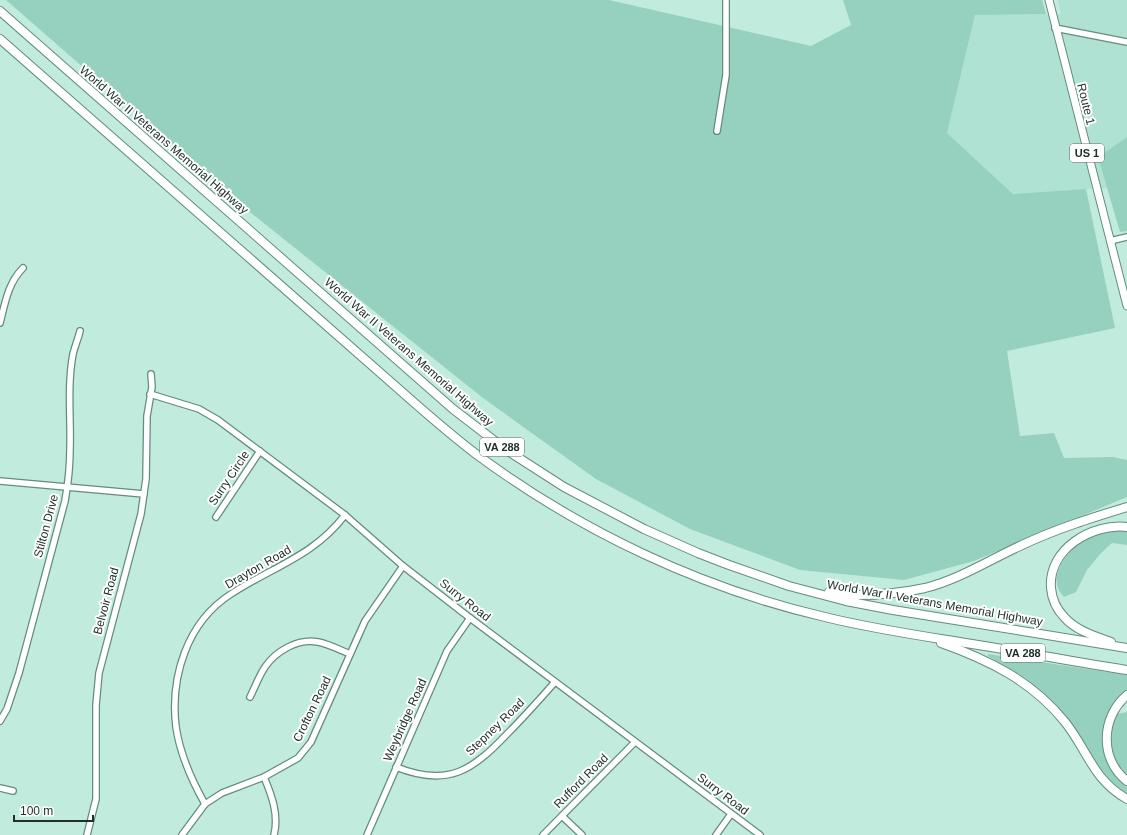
<svg xmlns="http://www.w3.org/2000/svg" width="1127" height="835" font-family="Helvetica,sans-serif">
	<style>
		.built { fill: #afe2d2 }
		.green { fill: #96d1bf }
		.lines { fill: none; stroke-linecap: round; stroke-linejoin: round }
		.minor-casing { stroke: #648c7f; stroke-width: 8 }
		.major-casing { stroke: #648c7f; stroke-width: 9 }
		.highway-casing { stroke: #648c7f; stroke-width: 10 }
		.minor { stroke: #fff; stroke-width: 5.5 }
		.major { stroke: #fff; stroke-width: 7 }
		.highway { stroke: #fff; stroke-width: 8 }
		.labels { text-anchor: middle; stroke-width: 4; stroke-linejoin: round; paint-order: stroke }
		.shield { fill: #fff; stroke: #636f6b; stroke-width: 1 }
		.shield-label { font-size: 11px; font-weight: bold; fill: #20312c }
		.street-label { font-size: 12px; fill: #20312c; stroke: #fff }
	</style>
	<rect width="100%" height="100%" fill="#c1ebdd"/>
	<path class="built" d="M1058,0h69v137l-29,20 9,31 -94,6 -66,-61 28,-118 86,-1z"/>
	<g class="green">
		<path d="M6,0h603l202,46 40,-21 -8,-25h199l4,14 -71,1 -28,118 66,61 73,-5 29,139 -108,23 13,85 34,-3 10,25 49,-1 14,3v37l-153,64 -70,19 -104,-10 -110,-41 -94,-50 -113,-81 -247,-197z"/>
		<path d="M1127,137v94l-7,1 -22,-75z"/>
		<path d="M1114,530l13,1v14l-15,-2 -11,10 -14,17 -11,22 -12,5c-16,-17 -3,-37 11,-50 4,-3 8,-8 12,-10 8,-4 18,-5 27,-7z"/>
		<path d="M988,654l139,21v16l-2,1 -21,49 -2,1c4,17 10,33 25,43v8c-29,-16 -33,-38 -51,-63 -24,-31 -53,-55 -88,-74z"/>
		<path d="M1127,712v63c-4,-5 -11,-12 -13,-18 -6,-14 -4,-31 3,-43z"/>
	</g>
	<g class="lines">
		<g class="minor-casing">
			<g id="minor">
				<path d="M1055,28l72,14"/>
				<path d="M717,131l9,-56v-75"/>
				<path d="M1110,241l17,-4"/>
				<path d="M0,323c5,-20 8,-40 23,-55"/>
				<path d="M150,394l49,15 19,11 127,95 58,51 67,52 290,217"/>
				<path d="M0,481l144,13"/>
				<path d="M216,517l44,-66"/>
				<path d="M250,697c5,-10 9,-21 15,-30 11,-16 33,-29 53,-25 11,2 22,8 32,12"/>
				<path d="M0,721l7,-12 12,-36 46,-172c3,-17 5,-34 5,-52 1,-31 -3,-63 3,-95 2,-8 5,-15 7,-23"/>
				<path d="M396,767c53,21 77,3 113,-35 16,-16 31,-33 46,-50"/>
				<path d="M264,777c8,19 15,38 10,58"/>
				<path d="M0,788l13,3"/>
				<path d="M205,804c-13,-23 -25,-50 -29,-77 -6,-50 11,-105 55,-133 41,-27 83,-38 114,-79"/>
				<path d="M562,816l20,19"/>
				<path d="M87,835l9,-36v-94l3,-32 42,-159 5,-35 1,-63 5,-29 -1,-13"/>
				<path d="M182,835l23,-31 17,-11 42,-16 34,-19 13,-16 54,-121 38,-55"/>
				<path d="M367,835l80,-184 23,-33"/>
				<path d="M543,835l92,-93"/>
				<path d="M716,835l15,-21"/>
			</g>
		</g>
		<g class="major-casing">
			<path id="major" d="M1049,0l78,306"/>
		</g>
		<g class="highway-casing">
			<g id="highway">
				<path d="M0,11l453,398 52,40 59,38 80,42 54,24 31,12 60,21 57,15 47,9 234,38"/>
				<path d="M0,39l393,345c27,24 54,48 83,70 104,77 224,134 349,163 48,12 98,19 147,27 52,8 103,18 155,26"/>
				<path d="M829,592c9,0 18,2 27,3 23,0 46,-2 69,-7 35,-9 64,-28 97,-43 34,-16 69,-27 105,-38"/>
				<path d="M1111,642c-16,-6 -34,-11 -46,-24 -8,-8 -13,-18 -14,-30 -3,-39 41,-65 76,-61"/>
				<path d="M941,643c48,17 91,38 124,79 23,29 28,58 62,77"/>
				<path d="M1127,695c-26,22 -28,64 0,86"/>
			</g>
		</g>
		<use href="#minor" class="minor"/>
		<use href="#major" class="major"/>
		<use href="#highway" class="highway"/>
	</g>
	<g class="labels">
		<g class="shield">
			<rect x="1070" y="144" width="34" height="18" rx="3"/>
			<rect x="480" y="438" width="44" height="18" rx="3"/>
			<rect x="1001" y="644" width="44" height="18" rx="3"/>
		</g>
		<g class="shield-label">
			<text x="1087" y="157">US 1</text>
			<text x="502" y="451">VA 288</text>
			<text x="1023" y="657">VA 288</text>
		</g>
		<g class="street-label">
			<text transform="translate(1086 104) rotate(76)" y="4">Route 1</text>
			<text transform="translate(164 140) rotate(41)" y="4">World War II Veterans Memorial Highway</text>
			<text transform="translate(409 352) rotate(41)" y="4">World War II Veterans Memorial Highway</text>
			<text transform="translate(229 478) rotate(-56)" y="4">Surry Circle</text>
			<text transform="translate(46 526) rotate(-75)" y="4">Stilton Drive</text>
			<text transform="translate(258 567) rotate(-30)" y="4">Drayton Road</text>
			<text transform="translate(465 600) rotate(38)" y="4">Surry Road</text>
			<text transform="translate(106 601) rotate(-75)" y="4">Belvoir Road</text>
			<text transform="translate(935 603) rotate(10)" y="4">World War II Veterans Memorial Highway</text>
			<text transform="translate(312 709) rotate(-64)" y="4">Crofton Road</text>
			<text transform="translate(405 720) rotate(-66)" y="4">Weybridge Road</text>
			<text transform="translate(495 727) rotate(-44)" y="4">Stepney Road</text>
			<text transform="translate(581 781) rotate(-45)" y="4">Rufford Road</text>
			<text transform="translate(723 794) rotate(37)" y="4">Surry Road</text>
		</g>
	</g>
	<path d="M14 815v6h79v-6" fill="none" stroke="#20312c" stroke-width="2"/>
	<text x="20" y="815" font-size="12" fill="#20312c" stroke="#ffffff" stroke-width="3" paint-order="stroke">100 m</text>
</svg>
